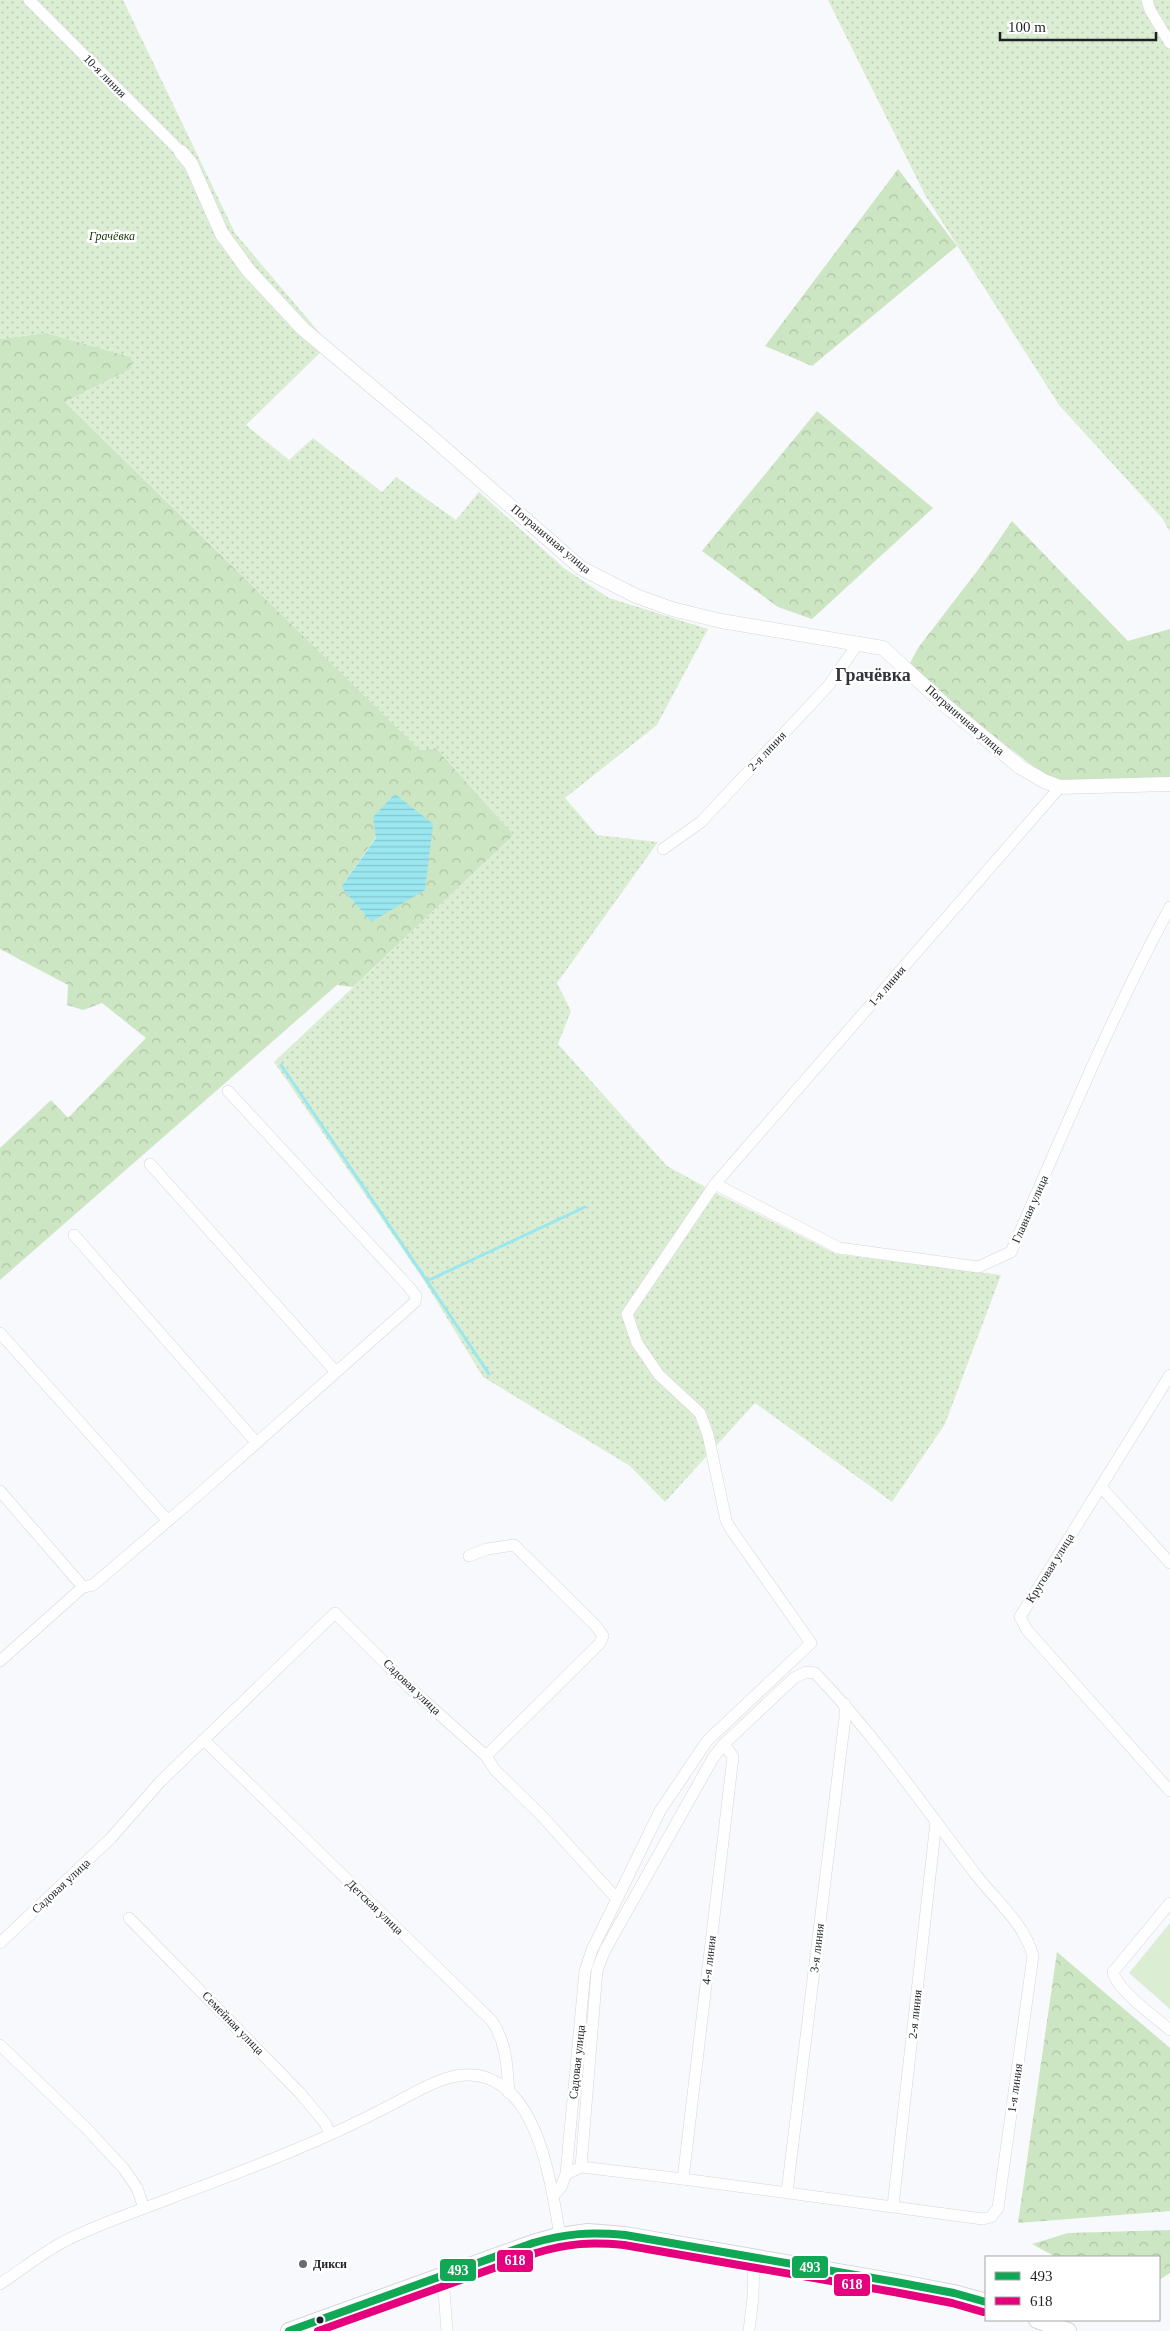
<svg xmlns="http://www.w3.org/2000/svg" width="1170" height="2331" font-family="Georgia,serif">
	<style>
		.green { fill: #dbeed4 }
		.forest { fill: url(#forest-crowns); fill-rule: evenodd }
		.garden { fill: url(#garden-dots) }
		.water { fill: url(#water-rules) }
		.lines { fill: none; stroke-linecap: round; stroke-linejoin: round }
		.stream { stroke: #9ae7f0; stroke-width: 3 }
		.minor-casing { stroke: #d4d6d8; stroke-width: 12 }
		.tertiary-casing { stroke: #d4d6d8; stroke-width: 15 }
		.secondary-casing { stroke: #d4d6d8; stroke-width: 18 }
		.minor { stroke: #fefeff; stroke-width: 11 }
		.tertiary { stroke: #fefeff; stroke-width: 14 }
		.secondary { stroke: #fefeff; stroke-width: 16 }
		.bus-1-casing { stroke: #fff; stroke-width: 11 }
		.bus-2-casing { stroke: #fff; stroke-width: 11 }
		.bus-1 { stroke: #10a855; stroke-width: 8 }
		.bus-2 { stroke: #e5007d; stroke-width: 8 }
		.poi-dot { fill: #6b6c6f; stroke: #fff; stroke-width: 2 }
		.bus-dot { fill: #1f2023; stroke: #fff; stroke-width: 2 }
		.labels { text-anchor: middle; stroke-width: 5; stroke-linejoin: round; paint-order: stroke }
		.street-label { font-size: 12px; fill: #1f2023; stroke: #fff }
		.park-label { font-size: 12px; font-style: italic; fill: #183405; stroke: #fff }
		.poi-label { font-size: 12px; font-weight: bold; fill: #1f2023; stroke: #fff; text-anchor: start }
		.district-label { font-size: 18px; font-weight: bold; fill: #33353b; stroke: #fff }
		.line-badge { stroke: #fff; stroke-width: 2 }
		.badge-label { font-size: 14px; text-anchor: middle; font-weight: bold; fill: #fff }
	</style>
	<defs>
		<pattern id="forest-crowns" width="20" height="18" patternUnits="userSpaceOnUse" patternTransform="scale(1.25)"><rect width="20" height="18" fill="#cce5c2"/><path d="M2 6a3 3 0 1 1 6 0M12 15a3 3 0 1 1 6 0" fill="none" stroke="#afc4a6"/></pattern>
		<pattern id="garden-dots" width="8" height="8" patternUnits="userSpaceOnUse" patternTransform="scale(1.25)"><rect width="8" height="8" fill="#dbeed4"/><path d="M2 2h.1M6 6h.1" fill="none" stroke="#bcccb6" stroke-width="1.8" stroke-linecap="round"/></pattern>
		<pattern id="water-rules" width="6" height="5" patternUnits="userSpaceOnUse" patternTransform="scale(1.25)"><rect width="6" height="5" fill="#9ae7f0"/><path d="M0 2.5h6" fill="none" stroke="#84c6ce"/></pattern>
	</defs>
	<rect width="100%" height="100%" fill="#f8f9fc"/>
	<path class="green" d="M1170,1923v86l-41,-36z"/>
	<g class="forest">
		<path d="M898,169l59,77 -145,120 -47,-20z"/>
		<path d="M46,333l86,24 1,11 -68,34 355,348 16,-2 78,87 -161,152 -16,-2 -337,295v-132l51,-48 17,18 78,-80 -44,-35 -19,7 -16,-5 1,-20 -68,-36v-610zM376,837l-5,85 -30,-35z"/>
		<path d="M817,411l116,97 -121,111 -34,-12 -76,-56z"/>
		<path d="M1012,521l116,120 42,-12v150l-110,8 -153,-118 11,-21 63,-82z"/>
		<path d="M1057,1952l113,96v163l-152,12z"/>
		<path d="M1170,2230v43l-11,7v-23h-103l-24,-13 36,-11z"/>
	</g>
	<g class="garden">
		<path d="M0,0h123l112,233 94,111 -83,81 43,35 24,-22 69,54 14,-15 60,43 23,-28 85,76 45,30 99,31 -51,96 -92,73 32,37 61,7 -101,141 14,28 -13,33 109,122 55,30 114,58 165,21 -56,149 -53,78 -137,-99 -90,99 -35,-36 -147,-89 -60,-98 -149,-217 240,-227 -78,-87 -16,2 -355,-348 67,-34 -1,-11 -85,-24 -46,6z"/>
		<path d="M828,0h342v532l-8,-14 -103,-113 -134,-210z"/>
	</g>
	<path class="water" d="M395,794l38,30 -8,66 -54,32 -30,-35 35,-49 -3,-21z"/>
	<g class="lines">
		<g class="stream">
			<path d="M281,1065l146,216 158,-74"/>
			<path d="M427,1281l62,93"/>
		</g>
		<g class="minor-casing">
			<g id="minor">
				<path d="M29,0l152,152"/>
				<path d="M1147,0l3,10 20,33"/>
				<path d="M663,849l38,-27 128,-137 30,-43"/>
				<path d="M150,1164l185,207"/>
				<path d="M715,1184l124,64 139,19 33,-15c51,-115 99,-234 159,-345"/>
				<path d="M74,1235l182,207"/>
				<path d="M0,1333l168,188"/>
				<path d="M1170,1375l-150,242 7,13 143,161"/>
				<path d="M1101,1487l69,76"/>
				<path d="M0,1491l83,96"/>
				<path d="M469,1556l18,-7 27,-4 82,81 7,10 -3,7 -114,113"/>
				<path d="M0,1661l83,-74 10,-2 105,-90 217,-193 1,-6 -8,-10 -180,-195"/>
				<path d="M204,1740l288,281c15,23 15,45 17,72"/>
				<path d="M1170,1903l-57,69c4,18 42,45 57,58"/>
				<path d="M129,1918l171,175 25,30 5,11"/>
				<path d="M0,1943l111,-105 49,-56 175,-169 74,74 77,69 9,14 46,45 76,84"/>
				<path d="M0,2045l87,84 37,40 13,19 7,20"/>
				<path d="M566,2174l15,-7 102,12 300,40 8,-2 7,-9 35,-252c-9,-33 -36,-54 -56,-80 -53,-69 -102,-141 -162,-203l-9,-1 -12,6 -70,66 -11,14 -108,192 -8,20 -16,197"/>
				<path d="M683,2179l50,-422 -9,-13"/>
				<path d="M787,2192l58,-474v-14"/>
				<path d="M553,2196l8,-9 5,-13 19,-203 7,-21 68,-139 47,-70 104,-98 -81,-115 -4,-8 -18,-85 -8,-22 -41,-38 -22,-32 -10,-29 88,-130 345,-397"/>
				<path d="M893,2206l43,-384"/>
				<path d="M443,2277l4,54"/>
				<path d="M0,2284c21,-14 41,-30 63,-42 37,-19 78,-32 116,-47 72,-27 144,-54 212,-90 28,-14 63,-39 96,-27 54,19 64,109 73,157"/>
				<path d="M749,2331l4,-34 1,-40"/>
			</g>
		</g>
		<g class="tertiary-casing">
			<path id="tertiary" d="M181,152l10,12 31,70 27,37 54,58 125,105 153,134 55,28 36,13 49,12 162,27 62,57 75,62 24,14 16,6 110,-3"/>
		</g>
		<g class="secondary-casing">
			<g id="secondary">
				<path d="M1037,2320l31,11"/>
				<path d="M289,2331l244,-88 21,-6 34,-5 37,3 271,47 58,11 32,9"/>
			</g>
		</g>
		<use href="#minor" class="minor"/>
		<use href="#tertiary" class="tertiary"/>
		<use href="#secondary" class="secondary"/>
		<g class="bus-1-casing">
			<path id="bus-1" d="M289,2331l244,-88c35,-10 56,-11 92,-8l271,47 58,11 32,9"/>
		</g>
		<g class="bus-2-casing">
			<path id="bus-2" d="M318,2331l218,-78c33,-10 54,-11 88,-8l270,47 58,11 31,9"/>
		</g>
		<use href="#bus-1" class="bus-1"/>
		<use href="#bus-2" class="bus-2"/>
	</g>
	<circle class="poi-dot" cx="303" cy="2264" r="5"/>
	<circle class="bus-dot" cx="320" cy="2320" r="4.5"/>
	<g class="labels">
		<g class="street-label">
			<text transform="translate(105 76) rotate(45)" y="4">10-я линия</text>
			<text transform="translate(551 539) rotate(40)" y="4">Пограничная улица</text>
			<text transform="translate(965 720) rotate(41)" y="4">Пограничная улица</text>
			<text transform="translate(767 751) rotate(-47)" y="4">2-я линия</text>
			<text transform="translate(887 986) rotate(-49)" y="4">1-я линия</text>
			<text transform="translate(1030 1209) rotate(-66)" y="4">Главная улица</text>
			<text transform="translate(1050 1568) rotate(-58)" y="4">Круговая улица</text>
			<text transform="translate(412 1687) rotate(44)" y="4">Садовая улица</text>
			<text transform="translate(61 1886) rotate(-43)" y="4">Садовая улица</text>
			<text transform="translate(375 1907) rotate(44)" y="4">Детская улица</text>
			<text transform="translate(817 1948) rotate(-83)" y="4">3-я линия</text>
			<text transform="translate(709 1960) rotate(-83)" y="4">4-я линия</text>
			<text transform="translate(915 2014) rotate(-84)" y="4">2-я линия</text>
			<text transform="translate(233 2023) rotate(46)" y="4">Семейная улица</text>
			<text transform="translate(577 2062) rotate(-84)" y="4">Садовая улица</text>
			<text transform="translate(1015 2088) rotate(-82)" y="4">1-я линия</text>
		</g>
		<g class="park-label">
			<text x="112" y="240">Грачёвка</text>
		</g>
		<g class="poi-label">
			<text x="313" y="2268">Дикси</text>
		</g>
		<g class="district-label">
			<text x="873" y="681">Грачёвка</text>
		</g>
	</g>
	<g class="line-badge">
		<rect x="496" y="2249" width="38" height="24" rx="5" fill="#e5007d"/>
		<rect x="791" y="2255" width="38" height="24" rx="5" fill="#10a855"/>
		<rect x="439" y="2258" width="38" height="24" rx="5" fill="#10a855"/>
		<rect x="833" y="2273" width="38" height="24" rx="5" fill="#e5007d"/>
	</g>
	<g class="badge-label">
		<text x="515" y="2265">618</text>
		<text x="810" y="2272">493</text>
		<text x="458" y="2275">493</text>
		<text x="852" y="2289">618</text>
	</g>
	<rect x="985" y="2256" width="175" height="65" fill="#ffffff" stroke="#a5a6a7"/>
	<rect x="995" y="2272" width="25" height="8" fill="#10a855" stroke="#a5a6a7"/>
	<text x="1030" y="2281" font-size="15" fill="#1f2023">493</text>
	<rect x="995" y="2297" width="25" height="8" fill="#e5007d" stroke="#a5a6a7"/>
	<text x="1030" y="2306" font-size="15" fill="#1f2023">618</text>
	<path d="M1000 32v8h156v-8" fill="none" stroke="#1f2023" stroke-width="2.5"/>
	<text x="1008" y="32" font-size="15" fill="#1f2023" stroke="#ffffff" stroke-width="4" paint-order="stroke">100 m</text>
</svg>
